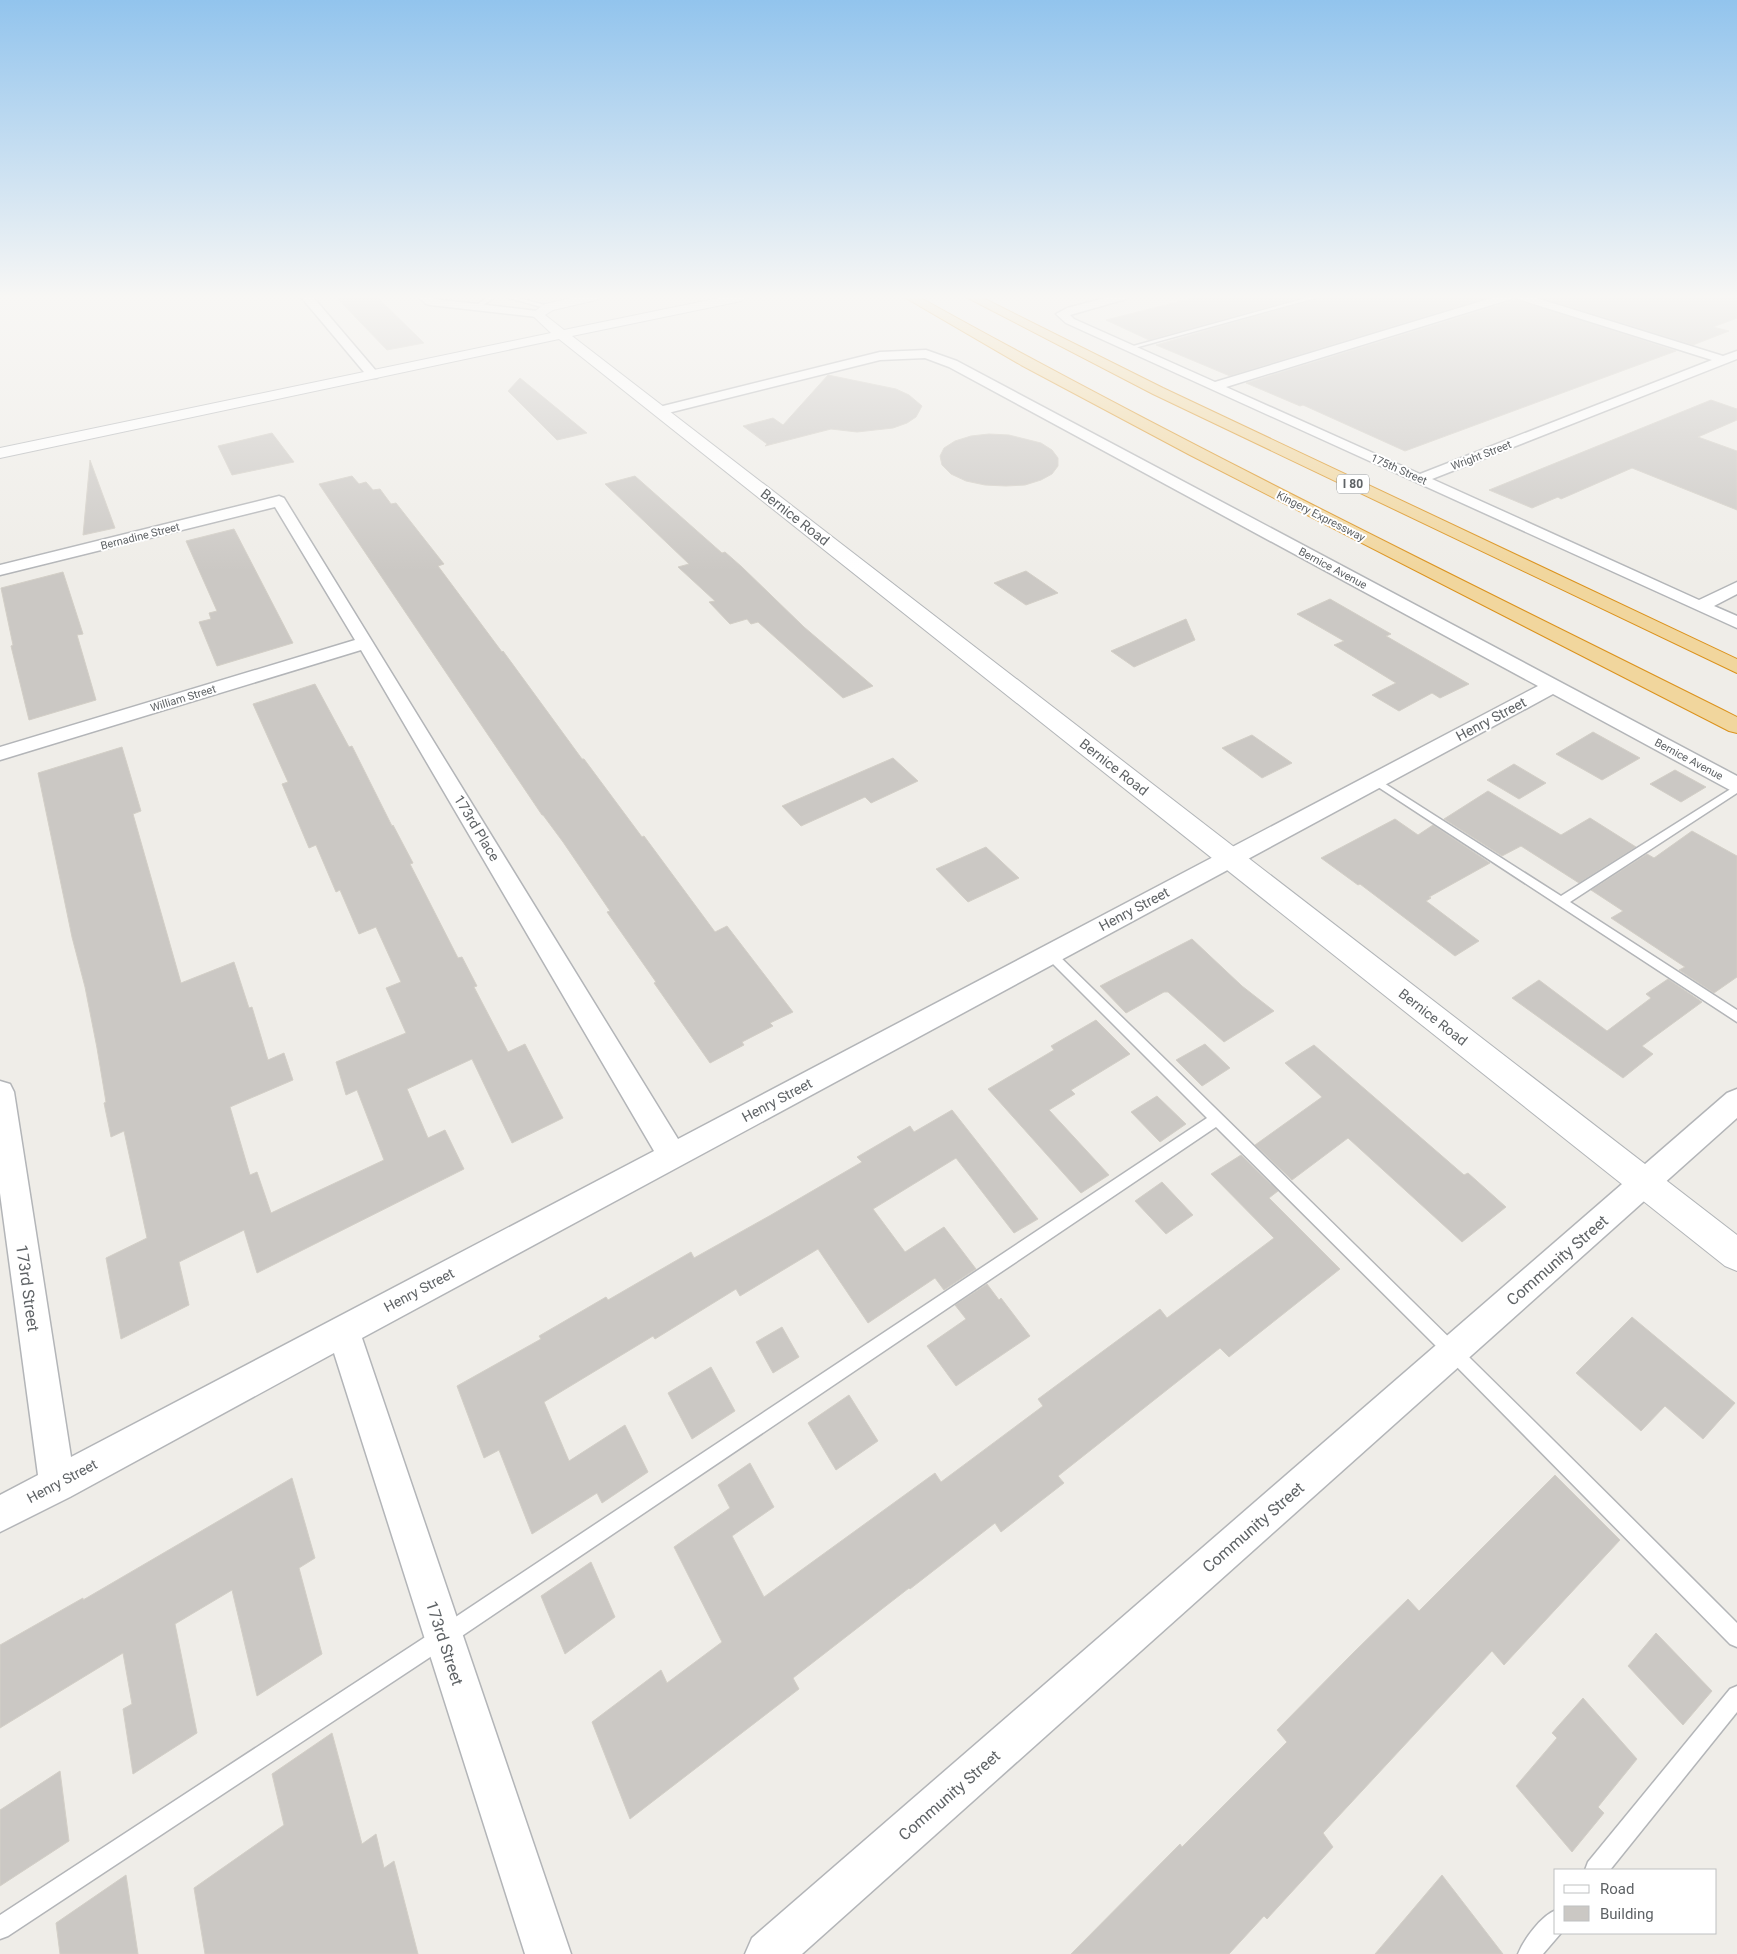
<svg xmlns="http://www.w3.org/2000/svg" width="1737" height="1954" font-family="Roboto,sans-serif">
	<style>
		.building { fill: #cbc8c4; stroke: #d3cfc7 }
		.lines { fill: none; stroke-linecap: round; stroke-linejoin: round }
		.lane-casing { stroke: #b3b5b8; stroke-width: 3 }
		.street-casing { stroke: #b3b5b8; stroke-width: 3 }
		.secondary-casing { stroke: #b2b5b8; stroke-width: 2 }
		.highway-casing { stroke: #db921c; stroke-width: 2 }
		.lane { fill: #fff; fill-rule: evenodd }
		.street { fill: #fff; fill-rule: evenodd }
		.secondary { fill: #fff; fill-rule: evenodd }
		.highway { fill: #f1d69d; fill-rule: evenodd }
		.labels { text-anchor: middle; stroke-width: 4; stroke-linejoin: round; paint-order: stroke }
		.far-street-label { font-size: 11px; fill: #5f6366; stroke: #fff }
		.shield { fill: #fff; stroke: #8f9294; stroke-width: 1 }
		.shield-label { font-size: 12px; font-weight: bold; fill: #5f6366 }
		.street-label { font-size: 14px; fill: #5f6366; stroke: #fff }
		.near-street-label { font-size: 16px; fill: #5f6366; stroke: #fff }
	</style>
	<rect width="100%" height="100%" fill="#efede8"/>
	<g class="building">
		<path d="M336,297h41l47,46 -37,7z"/>
		<path d="M1197,297h106l-154,43 -43,-20z"/>
		<path d="M1321,297h168l-259,79 -74,-31z"/>
		<path d="M1539,297h198v21l-24,9 16,4 -36,14z"/>
		<path d="M1514,298l162,53 -271,100 -102,-46 -3,1 -54,-23 266,-82z"/>
		<path d="M828,375l68,14 13,6 13,11 -6,11 -9,6 -14,5 -36,4 -26,-3 -66,17 2,-2 -24,-18 30,-8 10,7z"/>
		<path d="M520,378l67,55 -30,7 -49,-49z"/>
		<path d="M1711,400l26,9v11l-39,17 39,14v59l-105,-42 -71,31 -3,-2 -26,11 -43,-18z"/>
		<path d="M272,433l22,29 -62,13 -14,-29z"/>
		<path d="M989,434l20,1 32,8 11,7 6,8v8l-6,8 -11,6 -16,5 -19,1 -21,-1 -19,-4 -15,-7 -9,-9 -2,-9 4,-8 11,-7 16,-5z"/>
		<path d="M90,460l25,68 -32,7z"/>
		<path d="M352,476l7,8 7,-2 7,8 7,-1 11,15 5,-1 48,61 -6,2 64,86 1,-1 79,108h2l58,78 2,-1 71,96 12,-6 66,86 -23,11 3,3 -31,16 2,3 -34,18 -56,-80 2,-1 -49,-70 3,-1 -47,-69 -20,-27h-1l-223,-331z"/>
		<path d="M635,476l87,77 3,-1 17,15 62,60 69,59 -30,12 -85,-76 -7,2 -4,-5 -17,5 -21,-22 6,-1 -37,-34 11,-3 -84,-80z"/>
		<path d="M234,529l59,114 -76,23 -18,-44 12,-3 -2,-6 8,-2 -31,-70z"/>
		<path d="M1026,571l32,22 -32,12 -32,-22z"/>
		<path d="M63,572l20,62 -6,1 19,65 -67,20 -18,-74 2,-1 -12,-57z"/>
		<path d="M1330,599l61,35 -5,2 83,48 -29,14 -8,-5 -33,18 -27,-16 24,-12 -62,-38 10,-4 -47,-27z"/>
		<path d="M1186,619l9,21 -61,27 -23,-16z"/>
		<path d="M315,684l34,63 3,-1 40,80 1,-1 20,38 -3,1 48,94 4,-1 15,29 -3,1 34,65 17,-8 38,74 -51,25 -40,-84 -65,30 21,49 17,-8 19,39 -207,104 -13,-43 -65,32 10,43 -68,34 -15,-81 41,-20 -23,-107 -13,6 -7,-34 2,-1 -9,-54 -12,-61 -13,-50 -34,-164 84,-26 19,64 -8,3 48,169 53,-21 15,46 3,-1 16,53 16,-7 9,27 -63,27 20,68 7,-3 14,41 113,-53 -27,-70 -11,5 -10,-33 70,-29 -20,-45 15,-6 -25,-55 -17,7 -19,-44 -4,2 -20,-47 -7,3 -27,-64 6,-2 -35,-78z"/>
		<path d="M1593,732l47,26 -38,22 -46,-26z"/>
		<path d="M1252,735l40,28 -30,15 -40,-30z"/>
		<path d="M893,758l25,23 -47,22 -6,-6 -64,29 -19,-20z"/>
		<path d="M1514,764l32,19 -27,16 -32,-19z"/>
		<path d="M1675,770l31,17 -25,15 -31,-18z"/>
		<path d="M1488,791l73,44 29,-17 46,29 -57,36 -58,-37 -19,10 -58,-37z"/>
		<path d="M1395,819l23,16 15,-10 57,38 -61,34 2,1 -5,3 53,40 -24,15 -95,-72 -2,1 -37,-27z"/>
		<path d="M1692,831l45,25v121l-23,16 -35,-23 6,-3 -74,-49 12,-7 -32,-21 56,-36 7,4z"/>
		<path d="M986,847l33,31 -51,24 -32,-33z"/>
		<path d="M1192,939l50,47 32,25 -50,31 -56,-50h-4l-38,21 -26,-27z"/>
		<path d="M1668,979l34,23 -60,44 11,8 -30,24 -111,-80 27,-18 68,51 44,-33 -5,-4z"/>
		<path d="M1096,1020l34,34 -59,36 4,4 -26,16 60,65 -28,18 -93,-104 66,-39 -3,-4z"/>
		<path d="M1205,1044l25,24 -28,18 -26,-26z"/>
		<path d="M1314,1045l150,130 4,-2 38,34 -44,35 -114,-104 -56,42 -37,-35 67,-48 -37,-34z"/>
		<path d="M1157,1096l29,28 -26,18 -29,-30z"/>
		<path d="M952,1110l86,109 -24,14 -58,-75 -83,51 32,43 39,-25 32,42 -32,21 -9,-12 -67,45 -50,-74 -78,47 -4,-7 -81,50 -2,-3 -109,66 25,59 56,-36 23,47 -46,31 -5,-10 -65,41 -33,-84 -15,8 -27,-72 84,-47 -2,-3 67,-39 2,3 83,-48 3,6 77,-43 91,-53 -5,-5 53,-31 4,6z"/>
		<path d="M1241,1155l37,36 -9,7 71,71 -111,88 -9,-9 -162,128 6,7 -63,49 -6,-9 -85,66 -1,-1 -116,90 6,11 -169,130 -38,-97 69,-52 6,13 55,-41 -48,-95 56,-39 -12,-23 32,-22 24,44 -42,29 32,61 171,-124 6,9 102,-76 -5,-7 122,-90 7,9 107,-80 -63,-64z"/>
		<path d="M1162,1182l31,33 -27,19 -31,-33z"/>
		<path d="M987,1284l12,16 2,-2 29,38 -74,50 -29,-40 39,-27 -11,-14z"/>
		<path d="M1632,1317l103,86 -32,36 -38,-33 -24,25 -65,-58z"/>
		<path d="M782,1327l17,30 -26,16 -17,-31z"/>
		<path d="M711,1367l24,44 -43,28 -24,-46z"/>
		<path d="M849,1395l29,46 -42,29 -28,-47z"/>
		<path d="M1555,1475l65,65 -116,125 -12,-14 -169,182 10,14 -66,72 -3,-3 -35,38h-158l109,-110 2,3 105,-105 -10,-12 75,-76 56,-55 11,12z"/>
		<path d="M292,1478l23,80 -16,10 23,86 -65,42 -25,-106 -57,34 22,109 -64,41 -10,-65 9,-5 -9,-51 -123,75v-83l83,-47v2z"/>
		<path d="M591,1562l24,55 -50,37 -24,-58z"/>
		<path d="M1656,1633l56,58 -29,34 -55,-59z"/>
		<path d="M1583,1698l54,61 -39,48 6,6 -32,39 -56,-66 41,-48 -5,-5z"/>
		<path d="M332,1733l30,111 14,-10 8,34 10,-7 24,93h-213l-11,-66 90,-63 -12,-51z"/>
		<path d="M60,1771l9,70 -69,45v-76z"/>
		<path d="M126,1875l12,79h-78l-4,-31z"/>
		<path d="M1442,1875l61,79h-128z"/>
	</g>
	<g class="lines">
		<g class="lane-casing">
			<g id="lane">
				<path d="M488,297h7l-16,11h-4v-2z"/>
				<path d="M505,297h10l37,10 -3,2z"/>
				<path d="M1310,297h9l-188,52 -5,-1z"/>
				<path d="M1376,778l185,118 176,-111v8l-167,109 167,108v12l-365,-239 -1,-2z"/>
				<path d="M1050,949l4,2c229,223 457,446 683,672v24l-7,-3 -283,-287 -231,-230 -766,517 -442,292 -8,3v-24l436,-285 771,-512 -161,-161 -2,-3 2,-3z"/>
				<path d="M1737,1686v26l-127,158h-25l3,-8 142,-173z"/>
				<path d="M1556,1910v23h5l-18,21h-25c6,-15 23,-38 38,-44z"/>
			</g>
		</g>
		<g class="street-casing">
			<g id="street">
				<path d="M301,297h12l64,75 2,3 -2,3h-8z"/>
				<path d="M419,297h12l3,2 103,12 6,3 -6,3 -107,-12 -4,-1z"/>
				<path d="M1109,297h19l-2,2 -56,16 4,4 141,63 280,-85h18l-2,2 -285,88 194,87 292,-114 -194,-61 -2,-2h17l190,59 14,-5v8l-305,120 267,121 38,-18v12l-23,12 23,10v12l-671,-305 -10,-9 11,-6z"/>
				<path d="M926,350l31,11 780,415v16l-7,-2 -177,-96 -1191,644 209,616h-46l-191,-601 -264,144 -70,35v-37l38,-20 -38,-282v-112l10,3 4,8 57,365 583,-306 -293,-501 -361,110v-13l355,-107 -80,-133 -275,68v-10l279,-69 5,2 394,641 860,-453 -589,-319 -24,-9 -45,2 -220,55 -7,-4 2,-3 225,-56z"/>
				<path d="M1737,1089v29l-935,836h-57l7,-16 975,-845z"/>
			</g>
		</g>
		<g class="secondary-casing">
			<path id="secondary" d="M576,297h22l-2,3 -43,10 -8,5 19,15 160,-33h23l-6,4 -169,35 1165,899v36l-12,-5 -1166,-927 -559,119v-10l551,-115 -20,-19 14,-10z"/>
		</g>
		<g class="highway-casing">
			<g id="highway">
				<path d="M904,297h15c268,149 544,283 818,420v16l-8,-2 -539,-276 -169,-90z"/>
				<path d="M966,297h15l182,91 574,271v14l-584,-279z"/>
			</g>
		</g>
		<use href="#lane" class="lane"/>
		<use href="#street" class="street"/>
		<use href="#secondary" class="secondary"/>
		<use href="#highway" class="highway"/>
	</g>
	<linearGradient id="sky" x2="0" y2="1"><stop stop-color="#92c4ed"/><stop offset="0.52" stop-color="#f8f7f5"/><stop offset="1" stop-color="#f8f7f5" stop-opacity="0"/></linearGradient>
	<rect width="1737" height="571" fill="url(#sky)"/>
	<g class="labels">
		<g class="far-street-label">
			<text transform="translate(1481 455) rotate(-21)" y="4">Wright Street</text>
			<text transform="translate(1399 469) rotate(24)" y="4">175th Street</text>
			<text transform="translate(1321 516) rotate(27)" y="4">Kingery Expressway</text>
			<text transform="translate(140 536) rotate(-14)" y="4">Bernadine Street</text>
			<text transform="translate(1333 568) rotate(28)" y="4">Bernice Avenue</text>
			<text transform="translate(183 698) rotate(-17)" y="4">William Street</text>
			<text transform="translate(1689 759) rotate(28)" y="4">Bernice Avenue</text>
		</g>
		<rect class="shield" x="1337" y="474.5" width="32" height="19" rx="4"/>
		<g class="shield-label">
			<text x="1353" y="488">I 80</text>
		</g>
		<g class="street-label">
			<text transform="translate(795 517) rotate(38)" y="5">Bernice Road</text>
			<text transform="translate(1491 719) rotate(-28)" y="5">Henry Street</text>
			<text transform="translate(1114 767) rotate(38)" y="5">Bernice Road</text>
			<text transform="translate(477 828) rotate(59)" y="5">173rd Place</text>
			<text transform="translate(1134 909) rotate(-28)" y="5">Henry Street</text>
			<text transform="translate(1433 1017) rotate(38)" y="5">Bernice Road</text>
			<text transform="translate(777 1100) rotate(-28)" y="5">Henry Street</text>
			<text transform="translate(419 1290) rotate(-28)" y="5">Henry Street</text>
			<text transform="translate(62 1481) rotate(-28)" y="5">Henry Street</text>
		</g>
		<g class="near-street-label">
			<text transform="translate(1557 1260) rotate(-41)" y="6">Community Street</text>
			<text transform="translate(28 1288) rotate(82)" y="6">173rd Street</text>
			<text transform="translate(1253 1527) rotate(-41)" y="6">Community Street</text>
			<text transform="translate(445 1643) rotate(72)" y="6">173rd Street</text>
			<text transform="translate(949 1795) rotate(-41)" y="6">Community Street</text>
		</g>
	</g>
	<rect x="1554" y="1869" width="162" height="65" fill="#ffffff" stroke="#bfc1c2"/>
	<rect x="1564" y="1885" width="25" height="8" fill="#ffffff" stroke="#bfc1c2"/>
	<text x="1600" y="1894" font-size="15" fill="#5f6366">Road</text>
	<rect x="1564" y="1906" width="25" height="15" fill="#cbc8c4" stroke="#bfc1c2"/>
	<text x="1600" y="1919" font-size="15" fill="#5f6366">Building</text>
</svg>
